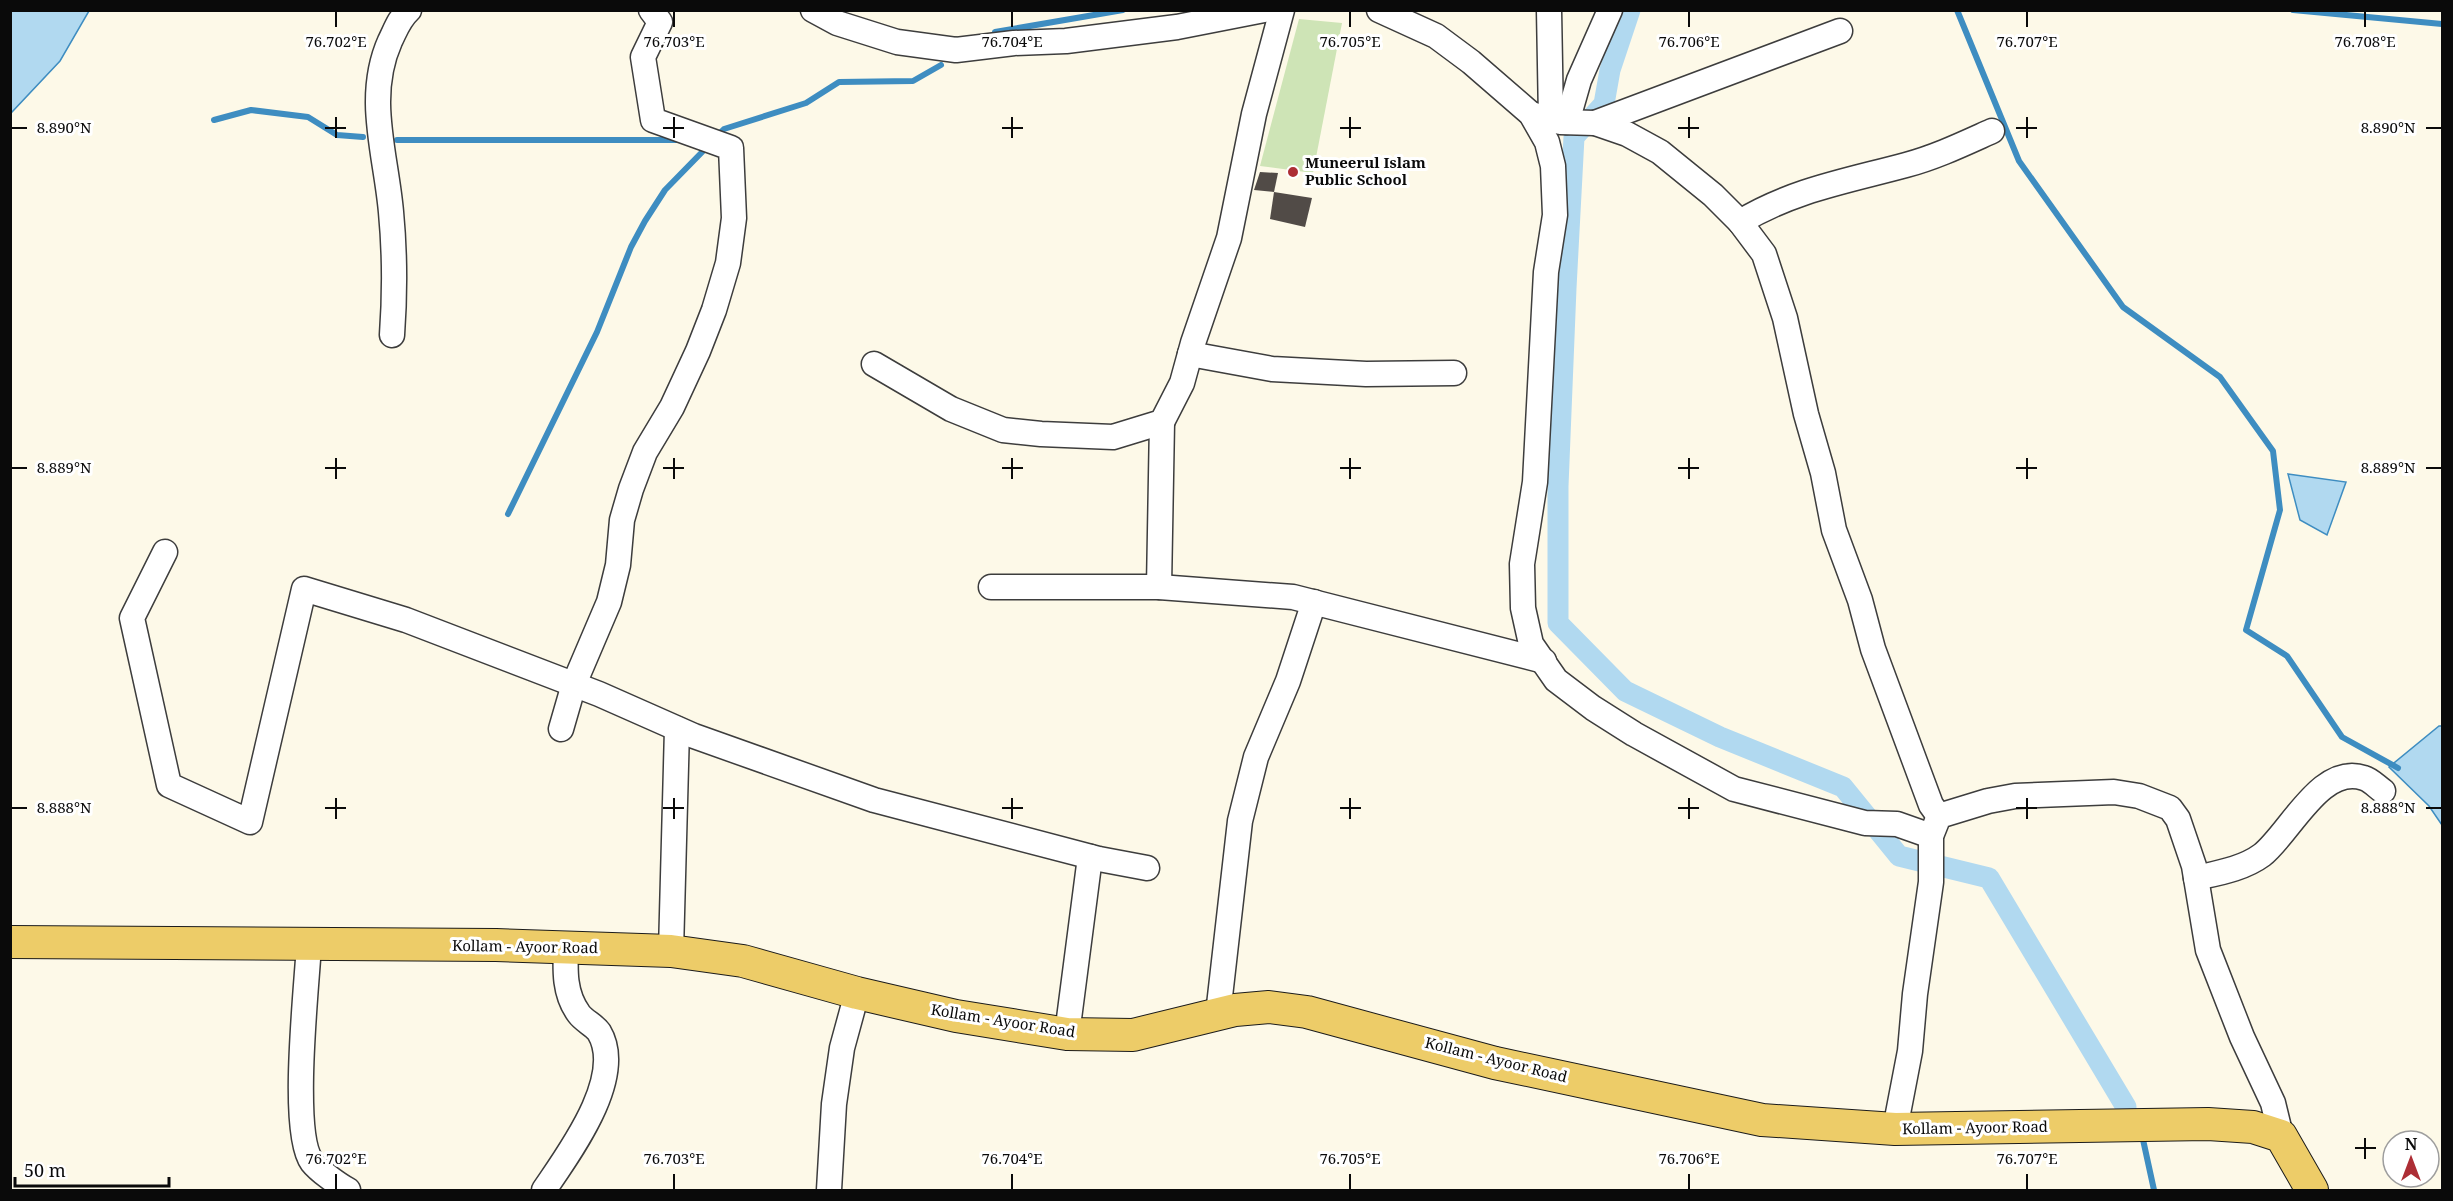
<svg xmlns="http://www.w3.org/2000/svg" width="2453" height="1201" font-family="'Noto Serif',serif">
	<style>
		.green { fill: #cee4b6 }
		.water { fill: #b1d9f0; stroke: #3e8dc1; stroke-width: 1.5 }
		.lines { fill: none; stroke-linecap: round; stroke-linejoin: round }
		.stream { stroke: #3e8dc1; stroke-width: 6 }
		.canal { stroke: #b1d9f0; stroke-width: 21 }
		.building { fill: #514b47 }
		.minor-casing { stroke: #3d3d3d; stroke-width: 27 }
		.major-casing { stroke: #1b1b1b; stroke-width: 34 }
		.minor { stroke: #fff; stroke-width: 24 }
		.major { stroke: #edcc68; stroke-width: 32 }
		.ticks { fill: none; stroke: #0a0a0a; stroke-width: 2 }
		.poi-dot { fill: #ad2e35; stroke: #fff; stroke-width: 2 }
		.labels { text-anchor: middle; stroke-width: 6; stroke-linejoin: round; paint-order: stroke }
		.poi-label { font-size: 15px; font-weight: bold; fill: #0a0a0a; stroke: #fff; text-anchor: start }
		.street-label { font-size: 15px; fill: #0a0a0a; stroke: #fff }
		.ticks-label { font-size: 15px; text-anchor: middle; fill: #0a0a0a; stroke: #fff; stroke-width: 6; stroke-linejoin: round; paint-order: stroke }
	</style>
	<rect width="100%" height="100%" fill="#fdf9e8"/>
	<path class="green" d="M1299,19l43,4 -29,150 -53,-7z"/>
	<g class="water">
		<path d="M11,10l78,1 -29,50 -49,52z"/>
		<path d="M2288,474l58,8 -19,53 -27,-15z"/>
		<path d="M2439,726h3v99l-13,-19 -40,-39z"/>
	</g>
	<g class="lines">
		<g class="stream">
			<path d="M1957,10l62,151 104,146 97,70 53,74 7,59 -34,120 41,26 55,81 56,31"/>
			<path d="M2293,10l149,14"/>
			<path d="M995,32l128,-22"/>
			<path d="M214,120l37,-10 57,7 29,18 26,2"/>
			<path d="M717,136l7,-7 82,-26 33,-21 74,-1 28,-16"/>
			<path d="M397,140h282"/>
			<path d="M508,514l89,-182 34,-85 14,-26 20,-31 43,-44"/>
			<path d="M2142,1135l12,55"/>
		</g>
		<path class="canal" d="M1630,10l-20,60 -6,34 -30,33 -8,151 -8,198v137l67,68 95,46 123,50 56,69 90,22 137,229"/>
	</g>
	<g class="building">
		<path d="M1260,172l18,1 -4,19 -20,-2z"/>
		<path d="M1274,192l38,6 -7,29 -35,-8z"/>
	</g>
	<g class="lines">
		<g class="minor-casing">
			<g id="minor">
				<path d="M813,10l24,13 60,19 59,8 58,-7 52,-2 111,-14 87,-17"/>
				<path d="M1379,10l57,26 35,26 60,52 16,28 6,24 2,49 -9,57 -11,210 -13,82 1,44 8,36 25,36 37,28 41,26 100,55 131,34 32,1 34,12"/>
				<path d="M1549,10l2,109"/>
				<path d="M1531,114l29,8 35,1 32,11 33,18 53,43 27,27 24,32 21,64 21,96 17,59 11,57 26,70 13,49 58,156 8,11"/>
				<path d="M1567,122l12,-42 31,-70"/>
				<path d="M1595,123l245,-92"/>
				<path d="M1740,222c53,-32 107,-41 166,-57 30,-8 57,-21 86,-34"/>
				<path d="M392,335c3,-42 3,-81 -1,-123 -5,-58 -26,-115 -1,-171 6,-12 9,-22 19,-31"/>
				<path d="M1190,354l82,15 94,5 88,-1"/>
				<path d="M874,364l77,45 52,21 38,4 72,3 49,-15 20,-39 11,-40 36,-105 25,-124 28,-104"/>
				<path d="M165,552l-33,66 37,167 81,37 54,-233 102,31 193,74 95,42 180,64 225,59 48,9"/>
				<path d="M991,587h168l134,10 251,64"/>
				<path d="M1159,587l3,-165"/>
				<path d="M561,729l13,-45 35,-82 9,-37 4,-45 9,-31 14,-37 27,-45 26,-56 16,-41 14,-47 6,-45 -3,-70 -78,-28 -10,-63 17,-35 -9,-12"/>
				<path d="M2196,878c22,-5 47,-9 66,-23 28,-22 59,-92 102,-77 7,2 13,9 19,13"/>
				<path d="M309,944c-2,41 -19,189 3,218 7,9 27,23 36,28"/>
				<path d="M671,951l6,-222"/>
				<path d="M1218,1014l22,-193 16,-64 32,-76 26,-79"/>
				<path d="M1067,1034l23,-177"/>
				<path d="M1895,1129l15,-78 5,-57 16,-112v-46l8,-20 49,-15 27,-5 99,-4 25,4 31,12 8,11 16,47 14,84 34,87 31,66 8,33"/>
				<path d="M544,1190c25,-37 82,-113 55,-158 -5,-7 -15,-11 -20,-18 -15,-20 -14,-44 -13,-67"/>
				<path d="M829,1190l5,-86 8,-56 15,-55"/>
			</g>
		</g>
		<g class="major-casing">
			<path id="major" d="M10,942l486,3 175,6 72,10 114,32 99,23 111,18 66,1 102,-25 34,-3 38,5 188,51 267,57 133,9 313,-5 45,3 28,9 31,54"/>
		</g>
		<use href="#minor" class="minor"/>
		<use href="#major" class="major"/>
	</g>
	<path class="ticks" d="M336,12v15M674,12v15M1012,12v15M1350,12v15M1689,12v15M2027,12v15M2365,12v15M336,117v21M674,117v21M1012,117v21M1350,117v21M1689,117v21M2027,117v21M12,128h15M325,128h21M663,128h21M1002,128h21M1340,128h21M1678,128h21M2016,128h21M2426,128h15M336,458v21M674,458v21M1012,458v21M1350,458v21M1689,458v21M2027,458v21M12,468h15M325,468h21M663,468h21M1002,468h21M1340,468h21M1678,468h21M2016,468h21M2426,468h15M336,798v21M674,798v21M1012,798v21M1350,798v21M1689,798v21M2027,798v21M12,808h15M325,808h21M663,808h21M1002,808h21M1340,808h21M1678,808h21M2016,808h21M2426,808h15M2365,1138v21M2355,1148h21M336,1174v15M674,1174v15M1012,1174v15M1350,1174v15M1689,1174v15M2027,1174v15"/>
	<circle class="poi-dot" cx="1293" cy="172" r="6"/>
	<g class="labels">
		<g class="poi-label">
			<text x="1305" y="168">Muneerul Islam<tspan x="1305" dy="17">Public School</tspan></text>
		</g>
		<g class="street-label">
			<text transform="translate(525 947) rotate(1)" y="5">Kollam - Ayoor Road</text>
			<text transform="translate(1003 1021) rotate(9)" y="5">Kollam - Ayoor Road</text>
			<text transform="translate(1496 1060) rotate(14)" y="5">Kollam - Ayoor Road</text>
			<text transform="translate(1975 1128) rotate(-1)" y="5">Kollam - Ayoor Road</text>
		</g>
	</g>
	<g class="ticks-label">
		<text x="336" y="47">76.702°E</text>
		<text x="674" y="47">76.703°E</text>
		<text x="1012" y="47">76.704°E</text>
		<text x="1350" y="47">76.705°E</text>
		<text x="1689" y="47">76.706°E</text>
		<text x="2027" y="47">76.707°E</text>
		<text x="2365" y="47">76.708°E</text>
		<text x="64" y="133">8.890°N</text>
		<text x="2388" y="133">8.890°N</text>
		<text x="64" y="473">8.889°N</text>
		<text x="2388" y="473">8.889°N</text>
		<text x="64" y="813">8.888°N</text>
		<text x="2388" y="813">8.888°N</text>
		<text x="336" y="1164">76.702°E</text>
		<text x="674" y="1164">76.703°E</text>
		<text x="1012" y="1164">76.704°E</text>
		<text x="1350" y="1164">76.705°E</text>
		<text x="1689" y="1164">76.706°E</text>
		<text x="2027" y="1164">76.707°E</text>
	</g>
	<rect width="2453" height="1201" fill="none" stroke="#0a0a0a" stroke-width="24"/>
	<g transform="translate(2411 1159)"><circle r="28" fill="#ffffff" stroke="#9d9d9d" stroke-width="1.5"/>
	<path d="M0-4.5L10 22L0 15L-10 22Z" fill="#ad2e35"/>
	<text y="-9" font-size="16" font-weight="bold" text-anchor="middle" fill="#0a0a0a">N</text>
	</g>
	<path d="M15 1177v9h154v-9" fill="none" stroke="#0a0a0a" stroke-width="3"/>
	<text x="24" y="1177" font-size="18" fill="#0a0a0a" stroke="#ffffff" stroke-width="4.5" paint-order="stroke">50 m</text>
</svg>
